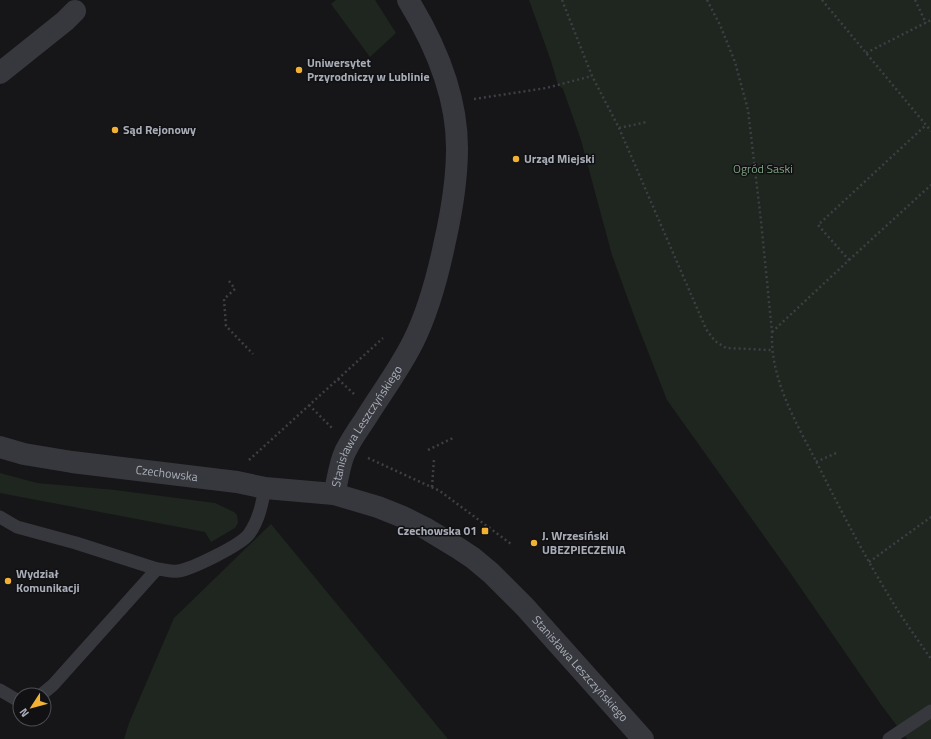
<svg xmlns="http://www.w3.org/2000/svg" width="931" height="739" font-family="'Titillium Web',sans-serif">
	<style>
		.green { fill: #1e261f }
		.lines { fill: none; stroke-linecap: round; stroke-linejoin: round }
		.path { stroke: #3d3f44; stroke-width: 2.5; stroke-dasharray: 2 3; stroke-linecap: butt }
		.service { stroke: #37383d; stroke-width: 13 }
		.minor { stroke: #37383d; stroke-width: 22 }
		.poi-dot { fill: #f2b134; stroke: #111113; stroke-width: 1.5 }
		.labels { text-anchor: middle; stroke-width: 3; stroke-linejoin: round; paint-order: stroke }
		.poi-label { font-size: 12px; font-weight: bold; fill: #a8adb8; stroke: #111113; text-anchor: start }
		.park-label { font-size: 12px; fill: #7fa381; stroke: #111113 }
		.street-label { font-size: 12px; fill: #a8adb8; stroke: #111113 }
	</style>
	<rect width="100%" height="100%" fill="#161618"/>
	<g class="green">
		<path d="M336,0h39l21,33 -26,24 -39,-53z"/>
		<path d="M529,0h402v739h-24l-25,-33 -93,-135 -122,-171 -31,-79 -24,-66 -31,-115 -18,-51 -5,-4 -7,-24z"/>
		<path d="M0,473l37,10 78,7 100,13 19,9 3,3 1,8 -3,5 -24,14 -6,-10 -205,-39z"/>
		<path d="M271,524l177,215h-324l5,-16 45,-105z"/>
	</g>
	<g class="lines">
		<g class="path">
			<path d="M562,0l30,76 27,52 87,201 9,12 11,7 45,2"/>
			<path d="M707,0l13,25 15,37 13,48 13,111 11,111c-2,48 25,92 46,133 23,46 47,92 74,136 12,20 26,39 39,58"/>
			<path d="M822,0l109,131"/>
			<path d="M915,0l11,23"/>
			<path d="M866,53l65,-33"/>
			<path d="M474,99l72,-11 46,-12"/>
			<path d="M619,128l28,-6"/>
			<path d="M849,260l82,-75"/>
			<path d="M229,281l6,8 -11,10 2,27 27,28"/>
			<path d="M772,332l77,-72 -31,-35 108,-100"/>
			<path d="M338,379l16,15"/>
			<path d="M309,405l23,23"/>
			<path d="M428,450l27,-13"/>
			<path d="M368,458l72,33 71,53"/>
			<path d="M249,460l134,-122"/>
			<path d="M816,462l20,-9"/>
			<path d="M432,487l2,-28"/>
			<path d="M869,562l62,-45"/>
		</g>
		<g class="service">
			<path d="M0,517l17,10 59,16 81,26 -104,116 -12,10"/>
			<path d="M157,569c6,0 14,3 21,2 14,-2 63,-26 71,-37 10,-14 13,-30 16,-46"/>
			<path d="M0,690l17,10h3"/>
			<path d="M889,739l42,-28"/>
		</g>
		<g class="minor">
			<path d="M0,73l65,-52 10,-10"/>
			<path id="s1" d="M0,447l24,7 48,8 165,20 28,6 69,6 44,13 25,10 22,11 33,20 15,10 18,15 34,34 118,132"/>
			<path id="s2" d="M334,494c4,-14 5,-29 11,-42 5,-10 12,-21 19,-31 16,-26 35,-51 49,-79 16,-32 25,-67 32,-101 7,-31 12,-62 12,-93 0,-52 -22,-104 -49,-148"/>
		</g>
	</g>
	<g class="poi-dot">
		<circle cx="299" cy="70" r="4"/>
		<circle cx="115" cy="130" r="4"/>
		<circle cx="516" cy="159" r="4"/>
		<rect x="481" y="527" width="8" height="8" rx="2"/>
		<circle cx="534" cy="543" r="4"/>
		<circle cx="8" cy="581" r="4"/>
	</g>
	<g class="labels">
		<g class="poi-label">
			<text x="307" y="67">Uniwersytet<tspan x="307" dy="14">Przyrodniczy w Lublinie</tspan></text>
			<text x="123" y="134">Sąd Rejonowy</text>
			<text x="524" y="163">Urząd Miejski</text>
			<text x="477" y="535" text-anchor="end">Czechowska 01</text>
			<text x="542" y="540">J. Wrzesiński<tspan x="542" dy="14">UBEZPIECZENIA</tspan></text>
			<text x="16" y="578">Wydział<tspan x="16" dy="14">Komunikacji</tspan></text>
		</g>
		<g class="park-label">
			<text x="763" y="173">Ogród Saski</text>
		</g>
		<g class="street-label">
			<text dy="4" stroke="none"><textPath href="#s2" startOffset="76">Stanisława Leszczyńskiego</textPath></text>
			<text dy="4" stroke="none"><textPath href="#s1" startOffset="169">Czechowska</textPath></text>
			<text dy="4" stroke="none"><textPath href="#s1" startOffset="646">Stanisława Leszczyńskiego</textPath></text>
		</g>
	</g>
	<g transform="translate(32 707) rotate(234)"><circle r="19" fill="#111113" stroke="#4d4f55"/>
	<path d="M0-3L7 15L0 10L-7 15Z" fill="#f2b134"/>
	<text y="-6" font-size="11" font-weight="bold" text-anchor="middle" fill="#a8adb8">N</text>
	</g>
</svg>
